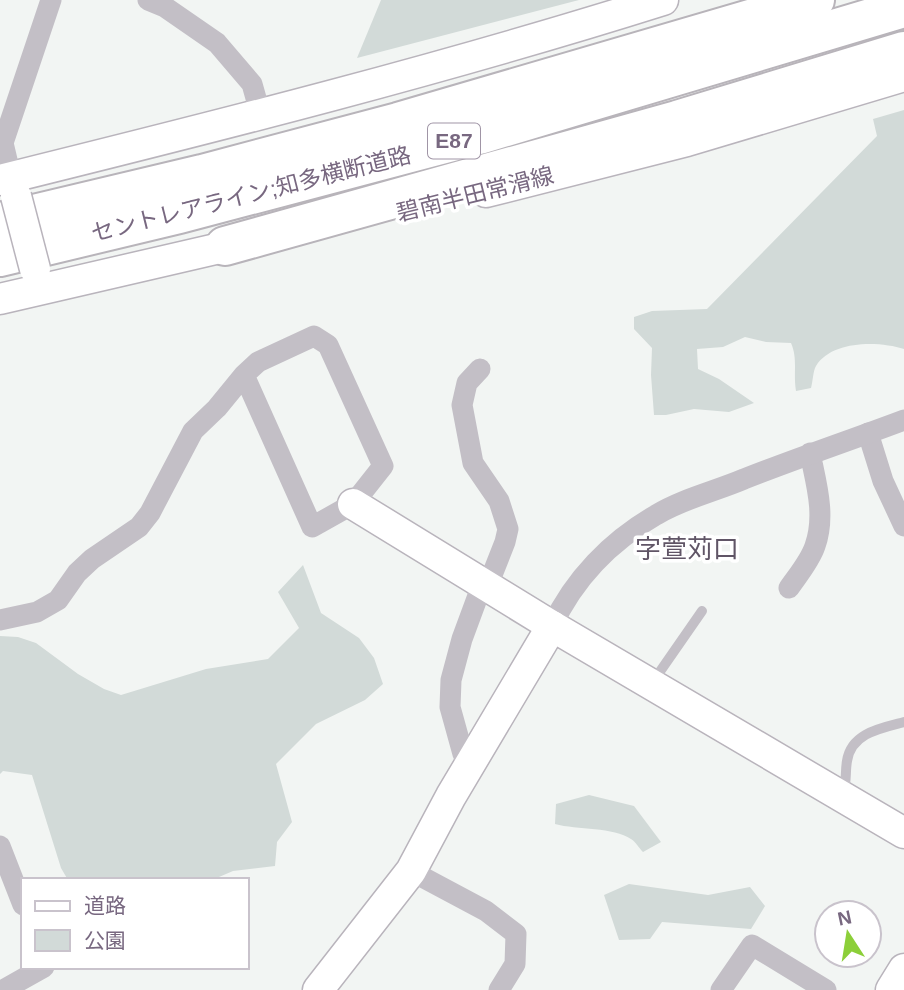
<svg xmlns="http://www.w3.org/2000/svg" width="904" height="990" font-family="Arial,'Noto Sans JP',sans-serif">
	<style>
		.green { fill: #d2dad8 }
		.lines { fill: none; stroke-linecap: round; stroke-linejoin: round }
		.secondary-casing { stroke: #b9b4bc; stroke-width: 33 }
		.highway-casing { stroke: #b8b4ba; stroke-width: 42 }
		.lane { stroke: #c3bfc6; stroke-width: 10 }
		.street { stroke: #c3bfc6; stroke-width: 21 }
		.secondary { stroke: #fff; stroke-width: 30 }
		.highway { stroke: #fff; stroke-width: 38 }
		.secondary-bridge-casing { stroke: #b9b4bc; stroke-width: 33; stroke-linecap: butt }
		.secondary-bridge { stroke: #fff; stroke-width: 30 }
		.labels { text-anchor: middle; stroke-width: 7; stroke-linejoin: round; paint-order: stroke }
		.shield { fill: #fff; stroke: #a095a6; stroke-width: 2 }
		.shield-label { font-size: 21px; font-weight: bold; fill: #786880 }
		.street-label { font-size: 23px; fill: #786880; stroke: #fff }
		.quarter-label { font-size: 26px; fill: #605566; stroke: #fff }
	</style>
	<rect width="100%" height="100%" fill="#f2f5f3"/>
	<g class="green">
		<path d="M381,0h198l-222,58z"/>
		<path d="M904,110v239c-25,-8 -72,-9 -88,17 -3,5 -3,15 -5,22l-15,3c-3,-18 2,-32 -5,-48l-25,-1 -21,-5 -22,10 -26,2 1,20 21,10 35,24 -25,9 -35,-3 -28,6h-12l-3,-40 1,-27 -18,-19v-12l18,-6 55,-2 170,-173 -4,-17z"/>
		<path d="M303,565l18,48 38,25 15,20 9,26 -18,16 -49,24 -40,40 16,58 -15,20 -2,24 -42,5 -21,9h-144l-7,-12 -29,-93 -29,-4 -3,3v-138l18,1 18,6 42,31 26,15 17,6 85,-26 62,-10 31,-31 -21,-36z"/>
		<path d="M589,795l45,11 27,36 -18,10c-4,-4 -7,-10 -12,-13 -17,-12 -54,-9 -76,-15l1,-20z"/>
		<path d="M629,884l79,11 42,-8 15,19 -14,23 -89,-7 -12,17 -31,1 -15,-45z"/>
	</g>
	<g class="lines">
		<g class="secondary-casing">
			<g id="secondary">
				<path d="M0,180c222,-55 444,-111 663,-180"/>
				<path d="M486,192l201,-51 217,-65"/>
				<path d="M0,299l246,-57"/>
				<path d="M353,504l199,122 352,207"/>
				<path d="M318,990l93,-119 40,-75 101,-170"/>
				<path d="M891,990l13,-21"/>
			</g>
		</g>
		<g class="highway-casing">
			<g id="highway">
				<path d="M0,222l202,-48 196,-52 417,-122"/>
				<path d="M225,246l452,-126 227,-69"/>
				<path d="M0,257l179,-43 300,-79 425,-127"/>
			</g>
		</g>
		<g class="lane">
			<path d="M652,683l50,-72"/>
			<path d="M843,794c4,-12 2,-22 4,-33 4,-28 34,-33 57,-39"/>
		</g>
		<g class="street">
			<path d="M148,0l17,7 52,36 35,41 9,32"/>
			<path d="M11,177l-8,-34 48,-143"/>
			<path d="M868,433l15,48 21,45"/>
			<path d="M789,588c9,-13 21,-27 26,-42 11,-31 1,-63 -5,-93"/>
			<path d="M0,620l37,-8 21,-12 19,-27 15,-14 47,-32 11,-14 43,-82 24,-23 27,-33 14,-13 56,-26 14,9 55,121 -30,38 -41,23 -68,-152"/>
			<path d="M552,626c22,-47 59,-85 104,-111 26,-16 60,-24 88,-36 53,-21 107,-39 160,-59"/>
			<path d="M472,761l-9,-7 -13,-47 1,-27 11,-41 17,-46 13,-18 13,-33 3,-13 -9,-28 -26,-38 -11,-58 5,-22 13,-14"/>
			<path d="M0,846l23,59"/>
			<path d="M411,871l75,40 30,23 -1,30 -16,26"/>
			<path d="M5,989l39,-22"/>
			<path d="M721,990l31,-45 74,45"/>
		</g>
		<use href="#secondary" class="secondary"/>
		<use href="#highway" class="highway"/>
		<g class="secondary-bridge-casing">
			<path id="secondary-bridge" d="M16,196l19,73"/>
		</g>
		<use href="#secondary-bridge" class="secondary-bridge"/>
	</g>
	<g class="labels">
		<rect class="shield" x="428" y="123.5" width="52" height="35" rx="5"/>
		<g class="shield-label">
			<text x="454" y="148">E87</text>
		</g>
		<g class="street-label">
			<text transform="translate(251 194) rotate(-14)" y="8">セントレアライン;知多横断道路</text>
			<text transform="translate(475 194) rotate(-14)" y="8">碧南半田常滑線</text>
		</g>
		<g class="quarter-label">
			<text x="687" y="558">字萱苅口</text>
		</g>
	</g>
	<rect x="21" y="878" width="228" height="91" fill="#ffffff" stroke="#c9c3cc" stroke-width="2"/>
	<rect x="35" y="901" width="35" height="10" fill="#ffffff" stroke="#c9c3cc" stroke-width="2"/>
	<text x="84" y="913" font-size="21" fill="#786880">道路</text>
	<rect x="35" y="930" width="35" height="21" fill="#d2dad8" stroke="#c9c3cc" stroke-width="2"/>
	<text x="84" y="948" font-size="21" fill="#786880">公園</text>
	<g transform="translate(848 934) rotate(348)"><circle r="33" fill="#ffffff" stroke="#c9c3cc" stroke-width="2"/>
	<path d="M0-5L12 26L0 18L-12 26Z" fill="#8ccf39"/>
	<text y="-10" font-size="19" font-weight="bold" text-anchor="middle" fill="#786880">N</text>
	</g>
</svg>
